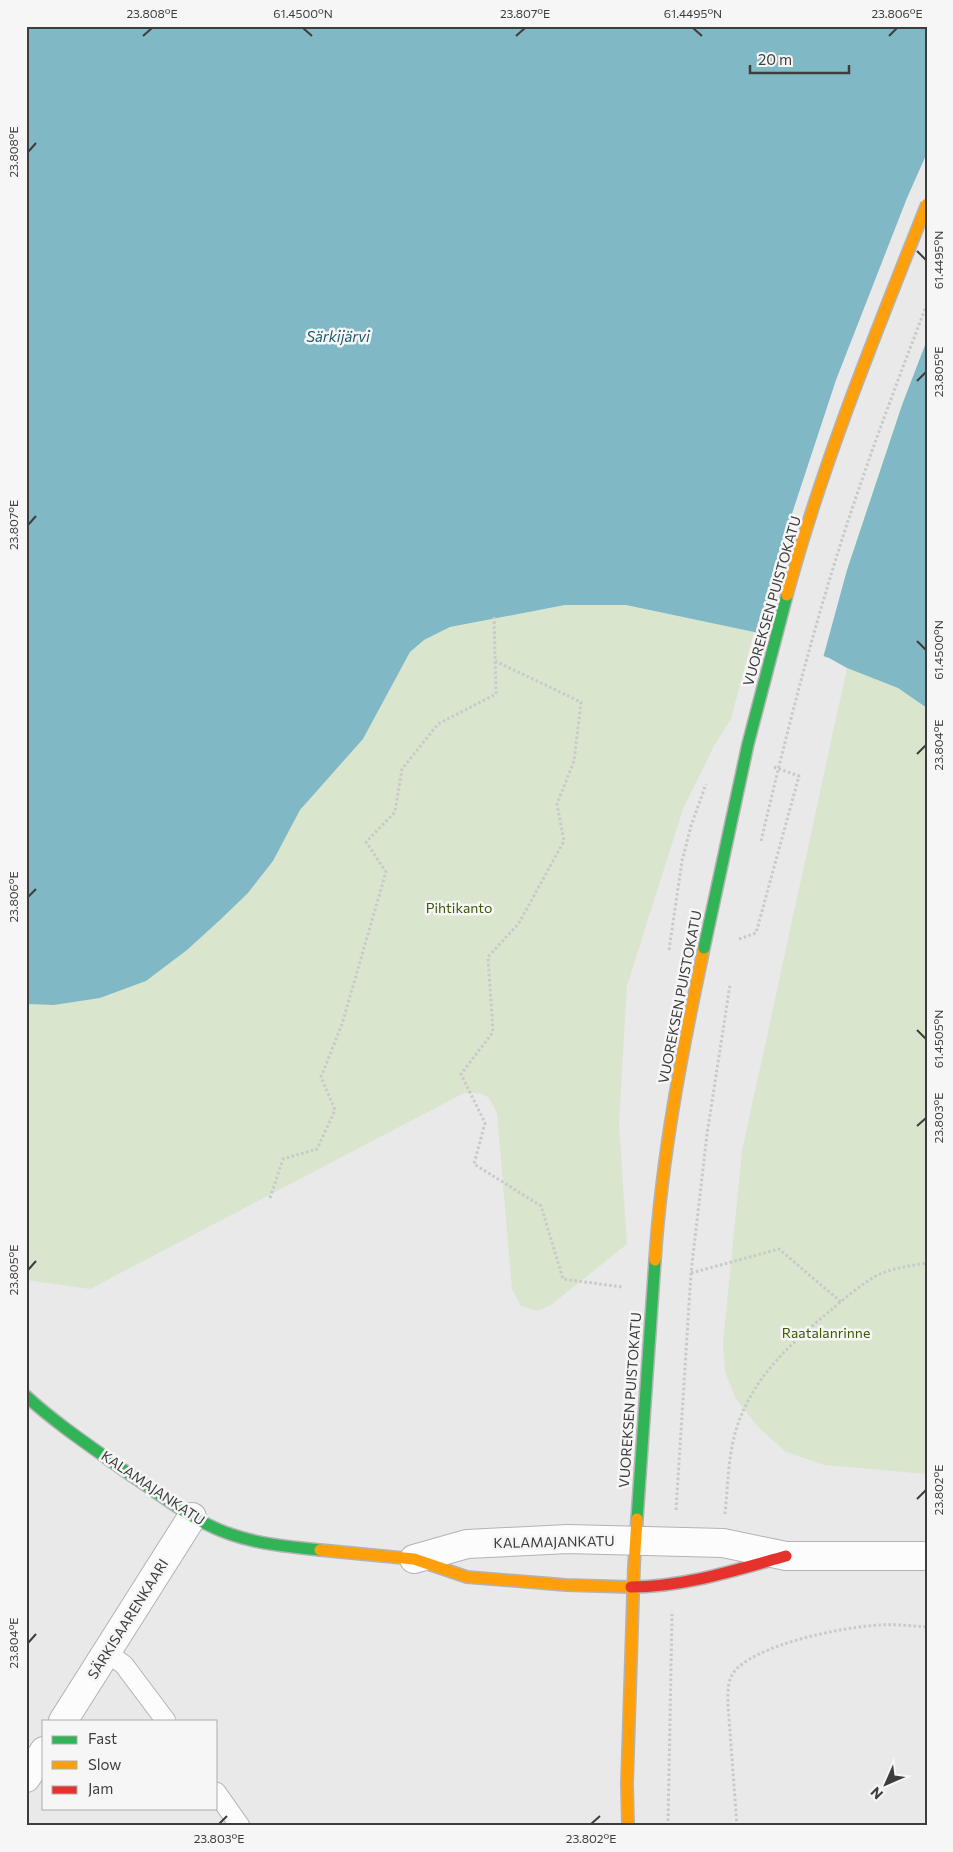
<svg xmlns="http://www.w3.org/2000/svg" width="953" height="1852" font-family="Commissioner,sans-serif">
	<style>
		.green { fill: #dae5ce }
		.water { fill: #81b8c6 }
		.pier { fill: #e9e9ea }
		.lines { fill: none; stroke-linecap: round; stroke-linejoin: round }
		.lane-casing { stroke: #b3b3b4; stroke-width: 21 }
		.street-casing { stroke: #b3b3b4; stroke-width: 30 }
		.fast-casing { stroke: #b3b3b4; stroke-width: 14 }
		.slow-casing { stroke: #b3b3b4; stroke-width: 14 }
		.jam-casing { stroke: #b3b3b4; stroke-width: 14 }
		.path { stroke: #c9c9ca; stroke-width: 3; stroke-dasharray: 2.5 2.5; stroke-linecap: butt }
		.lane { stroke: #fcfcfc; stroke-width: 19 }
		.street { stroke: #fcfcfc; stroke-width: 28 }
		.fast { stroke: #30b455; stroke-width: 11 }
		.slow { stroke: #ff9f0a; stroke-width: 11 }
		.jam { stroke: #e5322d; stroke-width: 11 }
		.fast-bridge-casing { stroke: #b3b3b4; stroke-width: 14; stroke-linecap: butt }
		.slow-bridge-casing { stroke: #b3b3b4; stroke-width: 14; stroke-linecap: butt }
		.path-bridge { stroke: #c9c9ca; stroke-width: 3; stroke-dasharray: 2.5 2.5; stroke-linecap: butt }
		.fast-bridge { stroke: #30b455; stroke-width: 11 }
		.slow-bridge { stroke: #ff9f0a; stroke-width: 11 }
		.ticks { fill: none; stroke: #3d3d3d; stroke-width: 2 }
		.labels { text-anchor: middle; stroke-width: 5; stroke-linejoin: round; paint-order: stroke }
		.street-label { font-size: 14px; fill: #3d3d3d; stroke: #f6f6f7 }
		.park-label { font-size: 14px; fill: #3a5900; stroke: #f6f6f7 }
		.water-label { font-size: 15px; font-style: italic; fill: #1b5b6a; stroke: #f6f6f7 }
		.neatline { fill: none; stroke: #3d3d3d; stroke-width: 2 }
		.ticks-label { font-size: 12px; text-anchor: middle; fill: #3d3d3d }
	</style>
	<rect width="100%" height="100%" fill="#e9e9ea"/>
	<g class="green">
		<path d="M565,605h61l128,27 -23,87 -17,27 -31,63 -56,177 -8,138 8,120 -76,61 -14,6 -16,-5 -9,-17 -15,-175c-8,-20 -12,-22 -33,-21l-374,196 -64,-9v-276l28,1 46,-7 46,-17 41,-31 33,-30 28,-27 25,-32 27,-51 63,-71 47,-87 14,-12 26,-13z"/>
		<path d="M847,668l51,20 29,20v766l-103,-9 -38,-13 -27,-24 -23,-29 -11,-27 -2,-29 19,-192z"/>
	</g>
	<path class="water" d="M26,26h901v682l-29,-20 -51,-20 -18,-10 -75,-26 -128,-27h-61l-115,22 -26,13 -14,12 -47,87 -63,71 -27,51 -25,32 -28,27 -33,30 -41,31 -46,17 -46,7 -28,-1z"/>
	<path class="pier" d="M927,153v187l-25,65 -55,165 -24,88 -66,-22 27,-98 52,-158 71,-182z"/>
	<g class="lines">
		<g class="lane-casing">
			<g id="lane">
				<path d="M107,1652l17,13 42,56"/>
				<path d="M216,1792l24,34"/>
			</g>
		</g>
		<g class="street-casing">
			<g id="street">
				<path d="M414,1559l53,-15 101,-5 155,4 63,13h141"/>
				<path d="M63,1721l129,-204"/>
				<path d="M26,1778l18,-27"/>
			</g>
		</g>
		<g class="fast-casing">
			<g id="fast">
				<path d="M26,1396c33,30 70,54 106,80 32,21 62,46 98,58 28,10 60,13 90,16"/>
				<path d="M637,1519l18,-259"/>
			</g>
		</g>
		<g class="slow-casing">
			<g id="slow">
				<path d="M655,1260c7,-106 27,-209 49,-312"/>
				<path d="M320,1550l94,9 53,18 99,8 65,2"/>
				<path d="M628,1826l-1,-42 7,-218 3,-47"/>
			</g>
		</g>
		<g class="jam-casing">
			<path id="jam" d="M631,1587c53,0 105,-17 155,-31"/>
		</g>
		<g class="path">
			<path d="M495,661l86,41 -7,59 -17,43 7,37 -45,82 -31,34 5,75 -32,42 24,49 -11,41 67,42 22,73 59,8"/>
			<path d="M739,939l17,-6 43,-157 -25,-9"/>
			<path d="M669,950l13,-89 9,-35 15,-42"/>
			<path d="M270,1198l13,-39 34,-10 18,-39 -14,-33 21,-53 44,-152 -20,-30 29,-30 7,-43 36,-45 58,-30 -2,-77"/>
			<path d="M691,1273l88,-24 62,53"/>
			<path d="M676,1510l15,-237 16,-139 23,-149"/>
			<path d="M725,1514c3,-29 3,-60 12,-87 16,-50 54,-84 93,-116 14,-12 30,-26 46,-35 16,-8 33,-10 51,-13"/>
			<path d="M668,1826l4,-212"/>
			<path d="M737,1826l-9,-121c0,-9 -1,-21 4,-30 17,-30 115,-49 149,-50 15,-1 31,1 46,2"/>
		</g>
		<use href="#lane" class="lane"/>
		<use href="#street" class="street"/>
		<use href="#fast" class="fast"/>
		<use href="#slow" class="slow"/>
		<use href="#jam" class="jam"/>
		<g class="fast-bridge-casing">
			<path id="fast-bridge" d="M704,948l44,-204 39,-149"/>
		</g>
		<g class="slow-bridge-casing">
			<path id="slow-bridge" d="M787,595c36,-134 89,-262 140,-391"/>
		</g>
		<path class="path-bridge" d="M761,841c22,-93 45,-185 73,-276 27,-88 60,-175 93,-261"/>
		<use href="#fast-bridge" class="fast-bridge"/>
		<use href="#slow-bridge" class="slow-bridge"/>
	</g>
	<path class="ticks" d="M303,28l9,8M693,28l9,8M143,36l9,-8M516,36l9,-8M889,36l8,-8M28,152l8,-9M917,251l9,9M917,381l9,-9M28,525l8,-9M917,641l9,9M917,754l9,-9M28,897l8,-8M917,1030l9,9M917,1126l9,-8M28,1270l8,-9M917,1499l9,-9M28,1643l8,-9M219,1824l8,-8M591,1824l9,-8"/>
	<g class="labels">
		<g class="street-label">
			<text transform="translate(772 601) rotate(-74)" y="5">VUOREKSEN PUISTOKATU</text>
			<text transform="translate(680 997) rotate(-79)" y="5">VUOREKSEN PUISTOKATU</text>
			<text transform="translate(630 1400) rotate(-86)" y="5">VUOREKSEN PUISTOKATU</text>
			<text transform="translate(153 1488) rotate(34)" y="5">KALAMAJANKATU</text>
			<text transform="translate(554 1542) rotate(-1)" y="5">KALAMAJANKATU</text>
			<text transform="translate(128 1619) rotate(-58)" y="5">SÄRKISAARENKAARI</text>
		</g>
		<g class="park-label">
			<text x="459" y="913">Pihtikanto</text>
			<text x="826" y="1338">Raatalanrinne</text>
		</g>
		<g class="water-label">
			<text x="338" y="342">Särkijärvi</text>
		</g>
	</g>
	<rect width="953" height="1852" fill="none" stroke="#f6f6f7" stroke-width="55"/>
	<rect x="42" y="1720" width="175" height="90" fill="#f6f6f7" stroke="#acacad"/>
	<rect x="52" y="1736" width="25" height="8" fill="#30b455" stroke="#acacad"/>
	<text x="88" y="1744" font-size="15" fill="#3d3d3d">Fast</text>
	<rect x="52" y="1761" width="25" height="8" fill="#ff9f0a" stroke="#acacad"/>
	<text x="88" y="1770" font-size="15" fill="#3d3d3d">Slow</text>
	<rect x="52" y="1786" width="25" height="8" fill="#e5322d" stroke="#acacad"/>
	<text x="88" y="1794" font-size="15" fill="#3d3d3d">Jam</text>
	<g transform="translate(886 1784) rotate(225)" stroke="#f6f6f7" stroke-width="4" paint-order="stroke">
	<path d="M0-4L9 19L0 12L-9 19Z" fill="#3d3d3d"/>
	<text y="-8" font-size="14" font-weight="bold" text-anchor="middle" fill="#3d3d3d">N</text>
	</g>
	<path d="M750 65v8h99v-8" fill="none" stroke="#3d3d3d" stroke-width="2.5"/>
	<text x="758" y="65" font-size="15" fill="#3d3d3d" stroke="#f6f6f7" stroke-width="4" paint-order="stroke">20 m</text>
	<rect x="28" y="28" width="898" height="1796" class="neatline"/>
	<g class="ticks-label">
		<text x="152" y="18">23.808°E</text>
		<text x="303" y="18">61.4500°N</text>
		<text x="525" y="18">23.807°E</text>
		<text x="693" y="18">61.4495°N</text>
		<text x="897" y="18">23.806°E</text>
		<text transform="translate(14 152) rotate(-90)" y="4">23.808°E</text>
		<text transform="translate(939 260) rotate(-90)" y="4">61.4495°N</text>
		<text transform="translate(939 372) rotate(-90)" y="4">23.805°E</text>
		<text transform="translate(14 525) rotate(-90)" y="4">23.807°E</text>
		<text transform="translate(939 650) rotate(-90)" y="4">61.4500°N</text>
		<text transform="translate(939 745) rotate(-90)" y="4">23.804°E</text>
		<text transform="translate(14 897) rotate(-90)" y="4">23.806°E</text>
		<text transform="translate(939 1039) rotate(-90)" y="4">61.4505°N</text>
		<text transform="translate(939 1118) rotate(-90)" y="4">23.803°E</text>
		<text transform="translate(14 1270) rotate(-90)" y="4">23.805°E</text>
		<text transform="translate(939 1490) rotate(-90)" y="4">23.802°E</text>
		<text transform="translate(14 1643) rotate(-90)" y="4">23.804°E</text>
		<text x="219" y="1843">23.803°E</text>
		<text x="591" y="1843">23.802°E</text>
	</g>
</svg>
